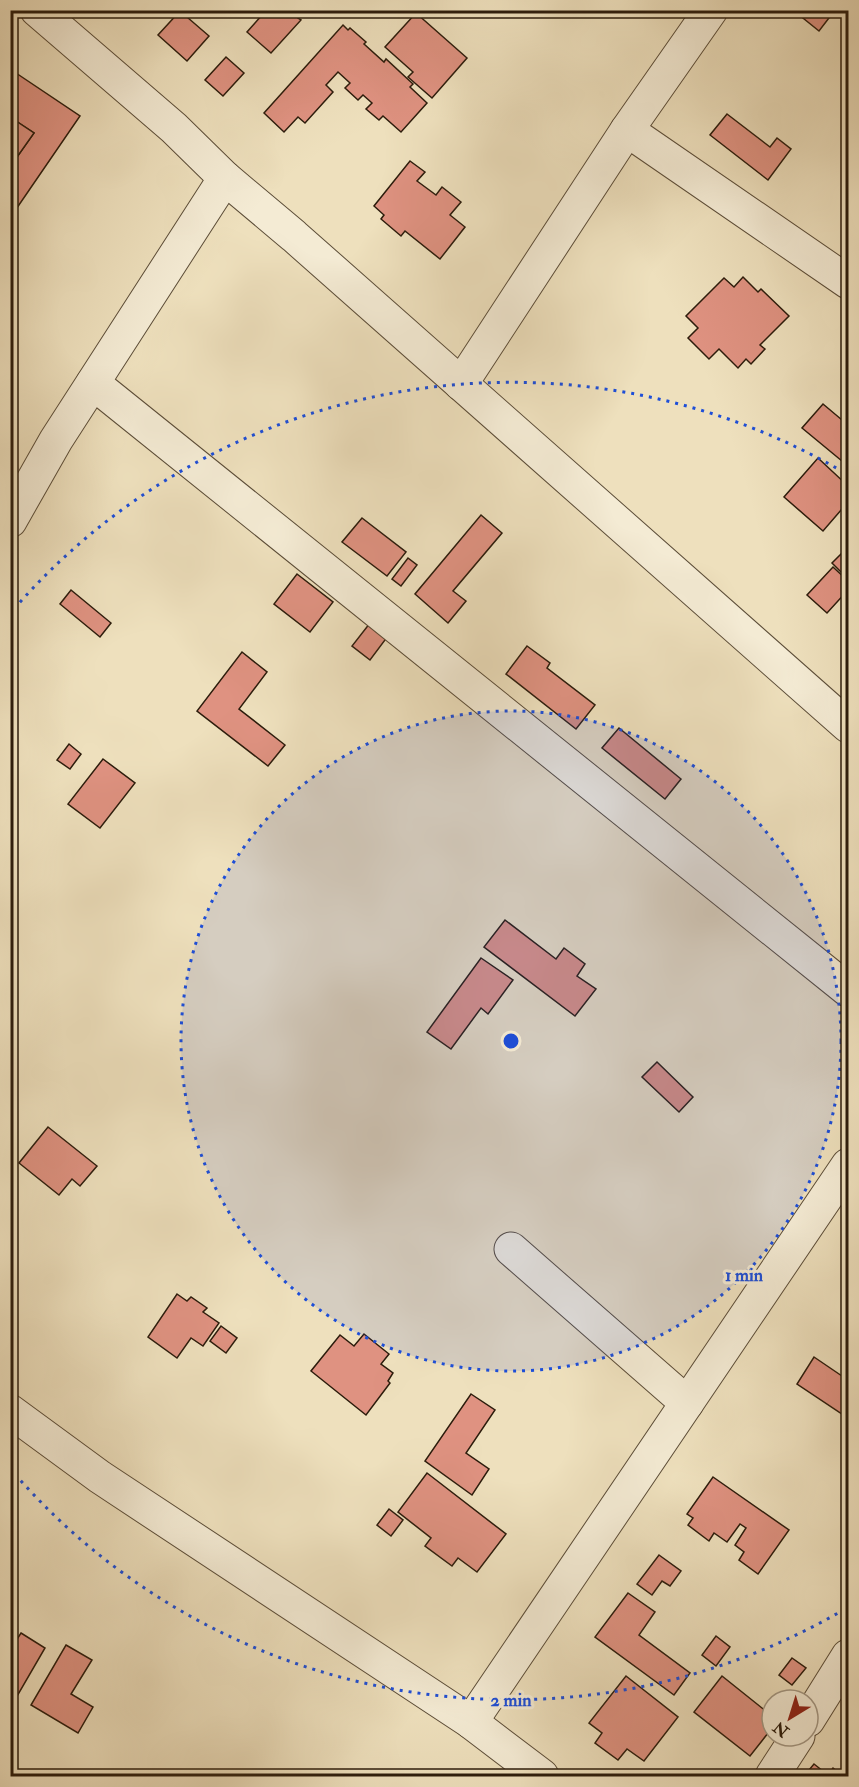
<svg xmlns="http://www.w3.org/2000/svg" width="859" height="1787" font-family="'IM FELL Double Pica',serif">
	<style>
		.building { fill: #df9281; stroke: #2c1c0c; stroke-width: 1.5 }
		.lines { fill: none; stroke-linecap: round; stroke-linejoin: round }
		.minor-casing { stroke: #5c4d38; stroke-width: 35 }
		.minor { stroke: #f4ebd4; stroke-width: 33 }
		.ring { fill: none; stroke: #1d4ed8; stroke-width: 3; stroke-dasharray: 3 6 }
		.centre { fill: #1d4ed8; stroke: #f4ebd4; stroke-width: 3 }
		.ring-label { font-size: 18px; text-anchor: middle; font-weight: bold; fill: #1d4ed8; stroke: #f4ebd4; stroke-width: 6; stroke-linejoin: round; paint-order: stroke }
	</style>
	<rect width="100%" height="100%" fill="#eee0bd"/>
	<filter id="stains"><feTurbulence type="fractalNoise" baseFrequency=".00333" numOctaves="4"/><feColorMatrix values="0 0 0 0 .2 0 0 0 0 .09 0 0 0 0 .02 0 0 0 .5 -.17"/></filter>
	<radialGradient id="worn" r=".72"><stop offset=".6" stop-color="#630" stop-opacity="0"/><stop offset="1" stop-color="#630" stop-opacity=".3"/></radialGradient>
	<g class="building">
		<path d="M257,10h48l-7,8 3,2 -30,33 -24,-21 15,-17z"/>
		<path d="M793,10h35l4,4 -13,17z"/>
		<path d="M180,11l29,25 -22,25 -29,-26z"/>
		<path d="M416,13l51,45 -35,40 -24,-21 5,-5 -28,-25z"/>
		<path d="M343,25l5,5 2,-2 16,14 -2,2 20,18 2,-3 27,25 -3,3 17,16 -26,29 -18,-16 -4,4 -13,-11 6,-6 -9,-8 -5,5 -13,-12 5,-5 -12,-11 -12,13 7,7 -28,31 -7,-6 -14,15 -20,-19z"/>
		<path d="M226,57l18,16 -21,23 -18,-16z"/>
		<path d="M10,69l70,47 -70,102v-51l24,-34 -24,-16z"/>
		<path d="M727,114l43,33 7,-9 14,11 -23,31 -58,-45z"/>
		<path d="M10,117l24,16 -24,34z"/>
		<path d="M410,161l15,11 -8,9 19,14 6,-8 19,15 -11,13 15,12 -25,32 -35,-28 -4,5 -20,-17 3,-4 -10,-9z"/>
		<path d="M743,277l15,15 3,-3 28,27 -29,29 5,4 -14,15 -5,-5 -8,9 -19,-19 -10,10 -21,-21 10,-10 -12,-12 38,-38 10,9z"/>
		<path d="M823,404l25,21v41l-46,-38z"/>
		<path d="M818,458l30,28v16l-25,29 -39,-34z"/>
		<path d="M481,515l21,18 -49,58 13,10 -18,22 -33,-29z"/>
		<path d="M362,518l44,34 -19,24 -45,-34z"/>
		<path d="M848,547v32l-16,-16z"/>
		<path d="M408,558l9,7 -16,21 -9,-7z"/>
		<path d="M833,567l15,14v9l-21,23 -20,-18z"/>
		<path d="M297,574l36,28 -23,30 -36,-28z"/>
		<path d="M71,590l40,33 -11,14 -40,-33z"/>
		<path d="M370,623l18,13 -18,24 -18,-14z"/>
		<path d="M527,646l23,17 -3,5 48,37 -19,24 -70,-55z"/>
		<path d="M242,652l25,20 -28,37 46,36 -17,21 -71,-55z"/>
		<path d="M619,728l62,51 -16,20 -63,-51z"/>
		<path d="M69,744l12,10 -11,15 -13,-9z"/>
		<path d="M103,759l32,24 -35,45 -32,-24z"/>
		<path d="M505,920l51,39 8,-11 21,16 -8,12 19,13 -21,27 -91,-69z"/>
		<path d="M481,958l32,22 -25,34 -7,-6 -30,41 -24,-17z"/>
		<path d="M657,1062l36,35 -14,15 -37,-35z"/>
		<path d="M48,1127l49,39 -17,20 -8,-7 -13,16 -40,-32z"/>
		<path d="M177,1294l10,7 4,-4 16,11 -4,4 16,11 -16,23 -12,-8 -14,20 -29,-21z"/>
		<path d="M221,1326l16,12 -11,15 -16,-12z"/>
		<path d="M364,1334l25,20 -8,10 12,9 -5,8 2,2 -24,32 -55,-44 29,-36 14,11z"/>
		<path d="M814,1357l28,19 6,-10v52l-51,-34z"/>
		<path d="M471,1394l24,16 -29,43 23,16 -17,26 -47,-34z"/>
		<path d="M427,1473l79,61 -29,38 -19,-14 -6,8 -27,-20 6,-8 -33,-26z"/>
		<path d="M713,1477l76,53 -31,44 -19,-14 5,-8 -9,-7 11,-17 -6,-4 -13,18 -13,-9 -5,8 -21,-16 5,-7 -6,-4z"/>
		<path d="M389,1509l14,11 -12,16 -14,-11z"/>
		<path d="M659,1555l22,16 -11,15 -8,-5 -10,14 -15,-11z"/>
		<path d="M628,1593l27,19 -16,23 51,38 -16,22 -79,-58z"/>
		<path d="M21,1633l24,15 -29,50 -6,-4v-44z"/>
		<path d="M716,1636l14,11 -14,19 -14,-11z"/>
		<path d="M66,1645l26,15 -21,34 22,13 -15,26 -47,-28z"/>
		<path d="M792,1658l14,10 -14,17 -13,-10z"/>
		<path d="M626,1676l52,41 -34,44 -17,-12 -9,11 -23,-17 7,-10 -13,-10z"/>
		<path d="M722,1676l50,40v12l-22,28 -56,-44z"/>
		<path d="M814,1764l14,11 5,-7 10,8h-39z"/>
	</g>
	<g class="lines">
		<g class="minor-casing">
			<g id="minor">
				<path d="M37,10l137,118 51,50 69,58 554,490"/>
				<path d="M627,130l221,152"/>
				<path d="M93,383l755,607"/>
				<path d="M461,384l166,-254 84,-120"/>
				<path d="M10,521l46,-81 169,-262"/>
				<path d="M511,1249l176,154"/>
				<path d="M10,1411l90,66 371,245 71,54"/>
				<path d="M808,1720l40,-64"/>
				<path d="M471,1722l377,-557"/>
				<path d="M772,1776l26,-40"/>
			</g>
		</g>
		<use href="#minor" class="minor"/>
	</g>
	<circle cx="511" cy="1041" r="330" fill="#1d4ed8" fill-opacity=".12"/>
	<g class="ring">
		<circle cx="511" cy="1041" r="330"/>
		<path d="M845 1609A659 659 0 0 1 14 1473M14 609A659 659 0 0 1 845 473"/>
	</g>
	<circle cx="511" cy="1041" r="9" class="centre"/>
	<g class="ring-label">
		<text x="744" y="1281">1 min</text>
		<text x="511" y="1706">2 min</text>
	</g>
	<rect width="859" height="1787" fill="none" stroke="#eee0bd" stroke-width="36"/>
	<rect x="12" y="12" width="835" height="1763" fill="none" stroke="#2c1c0c" stroke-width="3"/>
	<rect x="18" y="18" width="823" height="1751" fill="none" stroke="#2c1c0c" stroke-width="1.5"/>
	<g transform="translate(790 1718) rotate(218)"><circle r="28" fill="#f4ebd4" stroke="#a49884" stroke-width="1.5"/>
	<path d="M0-4.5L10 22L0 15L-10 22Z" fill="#8f2418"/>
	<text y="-9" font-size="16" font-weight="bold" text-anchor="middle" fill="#2c1c0c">N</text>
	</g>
	<rect width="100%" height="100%" filter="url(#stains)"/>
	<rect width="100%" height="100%" fill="url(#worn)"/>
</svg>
